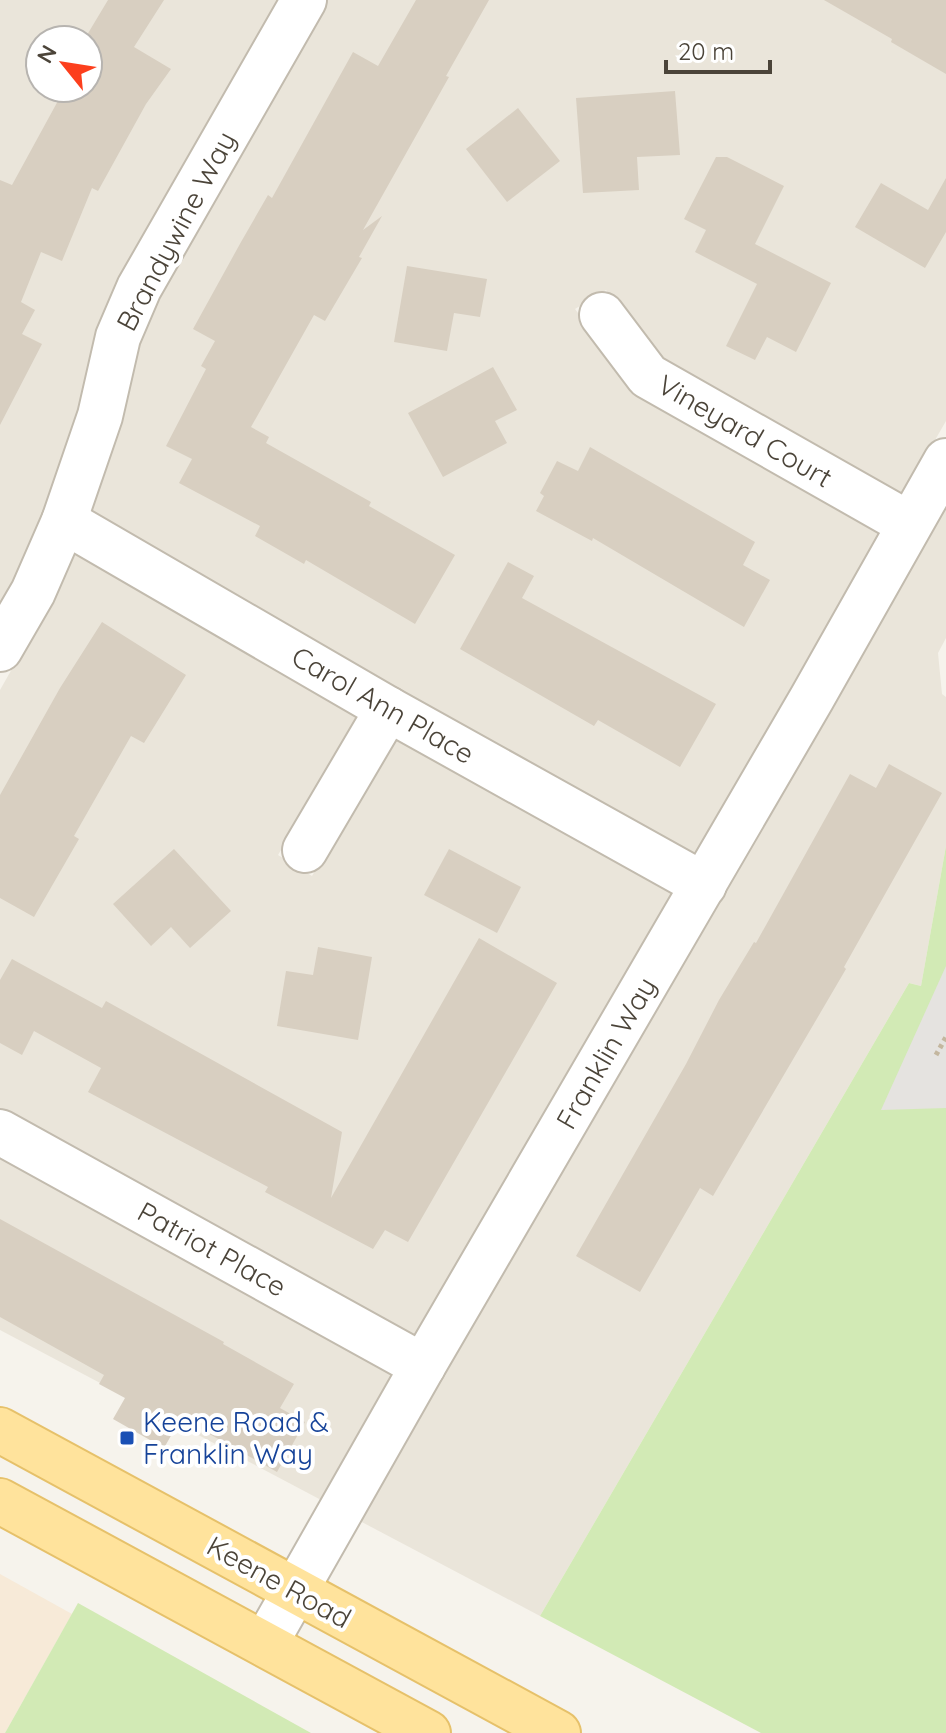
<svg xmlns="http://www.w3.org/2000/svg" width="946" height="1733" font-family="Quicksand,sans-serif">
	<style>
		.residential { fill: #eae5da; fill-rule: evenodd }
		.commercial { fill: #f7ead8 }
		.green { fill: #d2eab5 }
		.parking { fill: #e5e3e0 }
		.building { fill: #d8cfc1 }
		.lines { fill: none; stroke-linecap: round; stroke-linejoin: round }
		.minor-casing { stroke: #c2bbae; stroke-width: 48 }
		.major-casing { stroke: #e6c16a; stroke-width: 48 }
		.path { stroke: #c4b79f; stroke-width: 5; stroke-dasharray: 4 4; stroke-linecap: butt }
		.minor { stroke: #fff; stroke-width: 44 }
		.major { stroke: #ffe39c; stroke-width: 44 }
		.transit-dot { fill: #1a4fb4; stroke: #fff; stroke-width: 3 }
		.labels { text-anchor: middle; stroke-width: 8; stroke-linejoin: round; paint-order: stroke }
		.street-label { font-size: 28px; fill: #4b4439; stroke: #fff }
		.transit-label { font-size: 28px; fill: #164399; stroke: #fff; text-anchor: start }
	</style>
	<rect width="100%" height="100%" fill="#f6f3ec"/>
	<g class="residential">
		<path d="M0,0h281l-200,409 -35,104 -31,70 -15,26zM40,40h48v48h-48z"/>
		<path d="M327,0h619v421l-45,78 -240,-136 -55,-73 -31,19 58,77 250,144 -188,330 -608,-346 50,-170 20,-47z"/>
		<path d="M946,501v137l-8,15 4,41 4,3v149l-25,140 -12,-3 -369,633 -182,-96z"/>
		<path d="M75,548l287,167 -84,140 34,21 84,-141 281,156 -263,450 -414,-230v-421l50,-88z"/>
		<path d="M0,1152l397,220 -74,129 -323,-171z"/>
	</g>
	<path class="commercial" d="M0,1574l72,40 -67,119h-5z"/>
	<g class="green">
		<path d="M946,846v887h-185l-221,-117 369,-633 12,3z"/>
		<path d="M78,1603l233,130h-306z"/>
	</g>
	<path class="parking" d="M946,966v142l-65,2z"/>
	<g class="building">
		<path d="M108,0h56l-30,47 37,22 -25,35 -48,87 -6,-3 -30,73 -21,-9 -20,50 14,8 -13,24 20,10 -42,81v-245l12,5 53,-97h23v-41l4,-7h-8z"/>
		<path d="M416,0h73l-43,76 3,1 -86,153 19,-14 -23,41 3,1 -37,63 -11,-6 -63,112 18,10 -3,6 105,59 -2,4 86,49 -40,69 -109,-64 -2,4 -49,-28 5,-10 -81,-43 13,-24 -26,-13 40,-77 -5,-3 14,-25 -22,-12 48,-87 27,-47 4,3 81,-146 25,14z"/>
		<path d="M824,0h122v74l-55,-32 1,-3z"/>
		<path d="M675,91l5,64 -43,2 2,33 -56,3 -7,-95z"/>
		<path d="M518,108l42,53 -53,41 -41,-53z"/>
		<path d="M716,157h11l57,29 -29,58 76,39 -35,69 -29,-15 -12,23 -29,-14 31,-62 -62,-32 11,-22 -22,-11z"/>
		<path d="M946,178v54l-21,36 -70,-41 26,-44 47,27z"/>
		<path d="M407,266l80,13 -7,38 -26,-4 -7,38 -53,-9z"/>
		<path d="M493,367l24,43 -22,11 12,22 -64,34 -35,-64z"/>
		<path d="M590,447l165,95 -12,23 27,15 -26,47 -151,-89 -1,3 -56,-30 8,-15 -4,-3 17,-32 21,10z"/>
		<path d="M508,562l26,14 -12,22 194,106 -36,63 -82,-47 -4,6 -134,-77z"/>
		<path d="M102,622l84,53 -42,68 -13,-7 -57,100 5,3 -45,78 -34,-19v-103l60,-107z"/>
		<path d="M889,764l53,29 -98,174 2,2 -133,227 -13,-8 -60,104 -64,-36 110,-192 33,-64 35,-58 2,1 94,-169 26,14z"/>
		<path d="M174,849l57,62 -41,37 -19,-21 -20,19 -38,-42z"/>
		<path d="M449,849l72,38 -24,46 -73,-38z"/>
		<path d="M479,938l78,45 -149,259 -23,-12 -12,19 -108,-57 3,-5 -180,-95 13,-24 -67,-37 -12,24 -22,-12v-63l12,-21 90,49 4,-7 236,131 -11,66z"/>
		<path d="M318,947l54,10 -14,83 -81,-14 9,-55 27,4z"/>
		<path d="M0,1219l224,123 -1,2 71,40 -14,24 25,14 -28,50 -96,-54 -17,30 -51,-29 12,-21 -26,-14 5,-9 -104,-58z"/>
	</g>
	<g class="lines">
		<g class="minor-casing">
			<g id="minor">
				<path d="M602,315l46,61 261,148"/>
				<path d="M64,521l324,188 316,176"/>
				<path d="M0,649l33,-57 31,-71 36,-105 18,-79 21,-49 165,-288"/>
				<path d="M305,850l83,-141"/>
				<path d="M0,1132l423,234"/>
				<path d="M265,1644l158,-278 389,-668 134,-237"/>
			</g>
		</g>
		<g class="major-casing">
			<g id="major">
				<path d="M0,1430l558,303"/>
				<path d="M0,1501l428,232"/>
			</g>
		</g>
		<path class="path" d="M936,1055l10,-18"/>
		<use href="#minor" class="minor"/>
		<use href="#major" class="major"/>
	</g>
	<rect class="transit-dot" x="119" y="1430" width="16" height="16" rx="4"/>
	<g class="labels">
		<g class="street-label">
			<text transform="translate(176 231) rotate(-62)" y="10">Brandywine Way</text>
			<text transform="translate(745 431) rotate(30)" y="10">Vineyard Court</text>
			<text transform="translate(383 705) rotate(30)" y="10">Carol Ann Place</text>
			<text transform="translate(606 1053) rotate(-60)" y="10">Franklin Way</text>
			<text transform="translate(212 1249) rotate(29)" y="10">Patriot Place</text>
			<text transform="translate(279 1582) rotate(29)" y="10">Keene Road</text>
		</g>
		<g class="transit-label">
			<text x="143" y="1432">Keene Road &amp;<tspan x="143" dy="32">Franklin Way</tspan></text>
		</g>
	</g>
	<g transform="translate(64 64) rotate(300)"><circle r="38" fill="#ffffff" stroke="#b7b4b0" stroke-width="2"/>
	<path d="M0-6L14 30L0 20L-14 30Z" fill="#fc3f1d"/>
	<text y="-12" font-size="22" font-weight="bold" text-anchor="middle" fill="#4b4439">N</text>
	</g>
	<path d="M666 60v12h104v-12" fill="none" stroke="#4b4439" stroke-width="4"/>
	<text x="678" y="60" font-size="24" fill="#4b4439" stroke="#ffffff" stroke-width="6" paint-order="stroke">20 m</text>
</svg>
